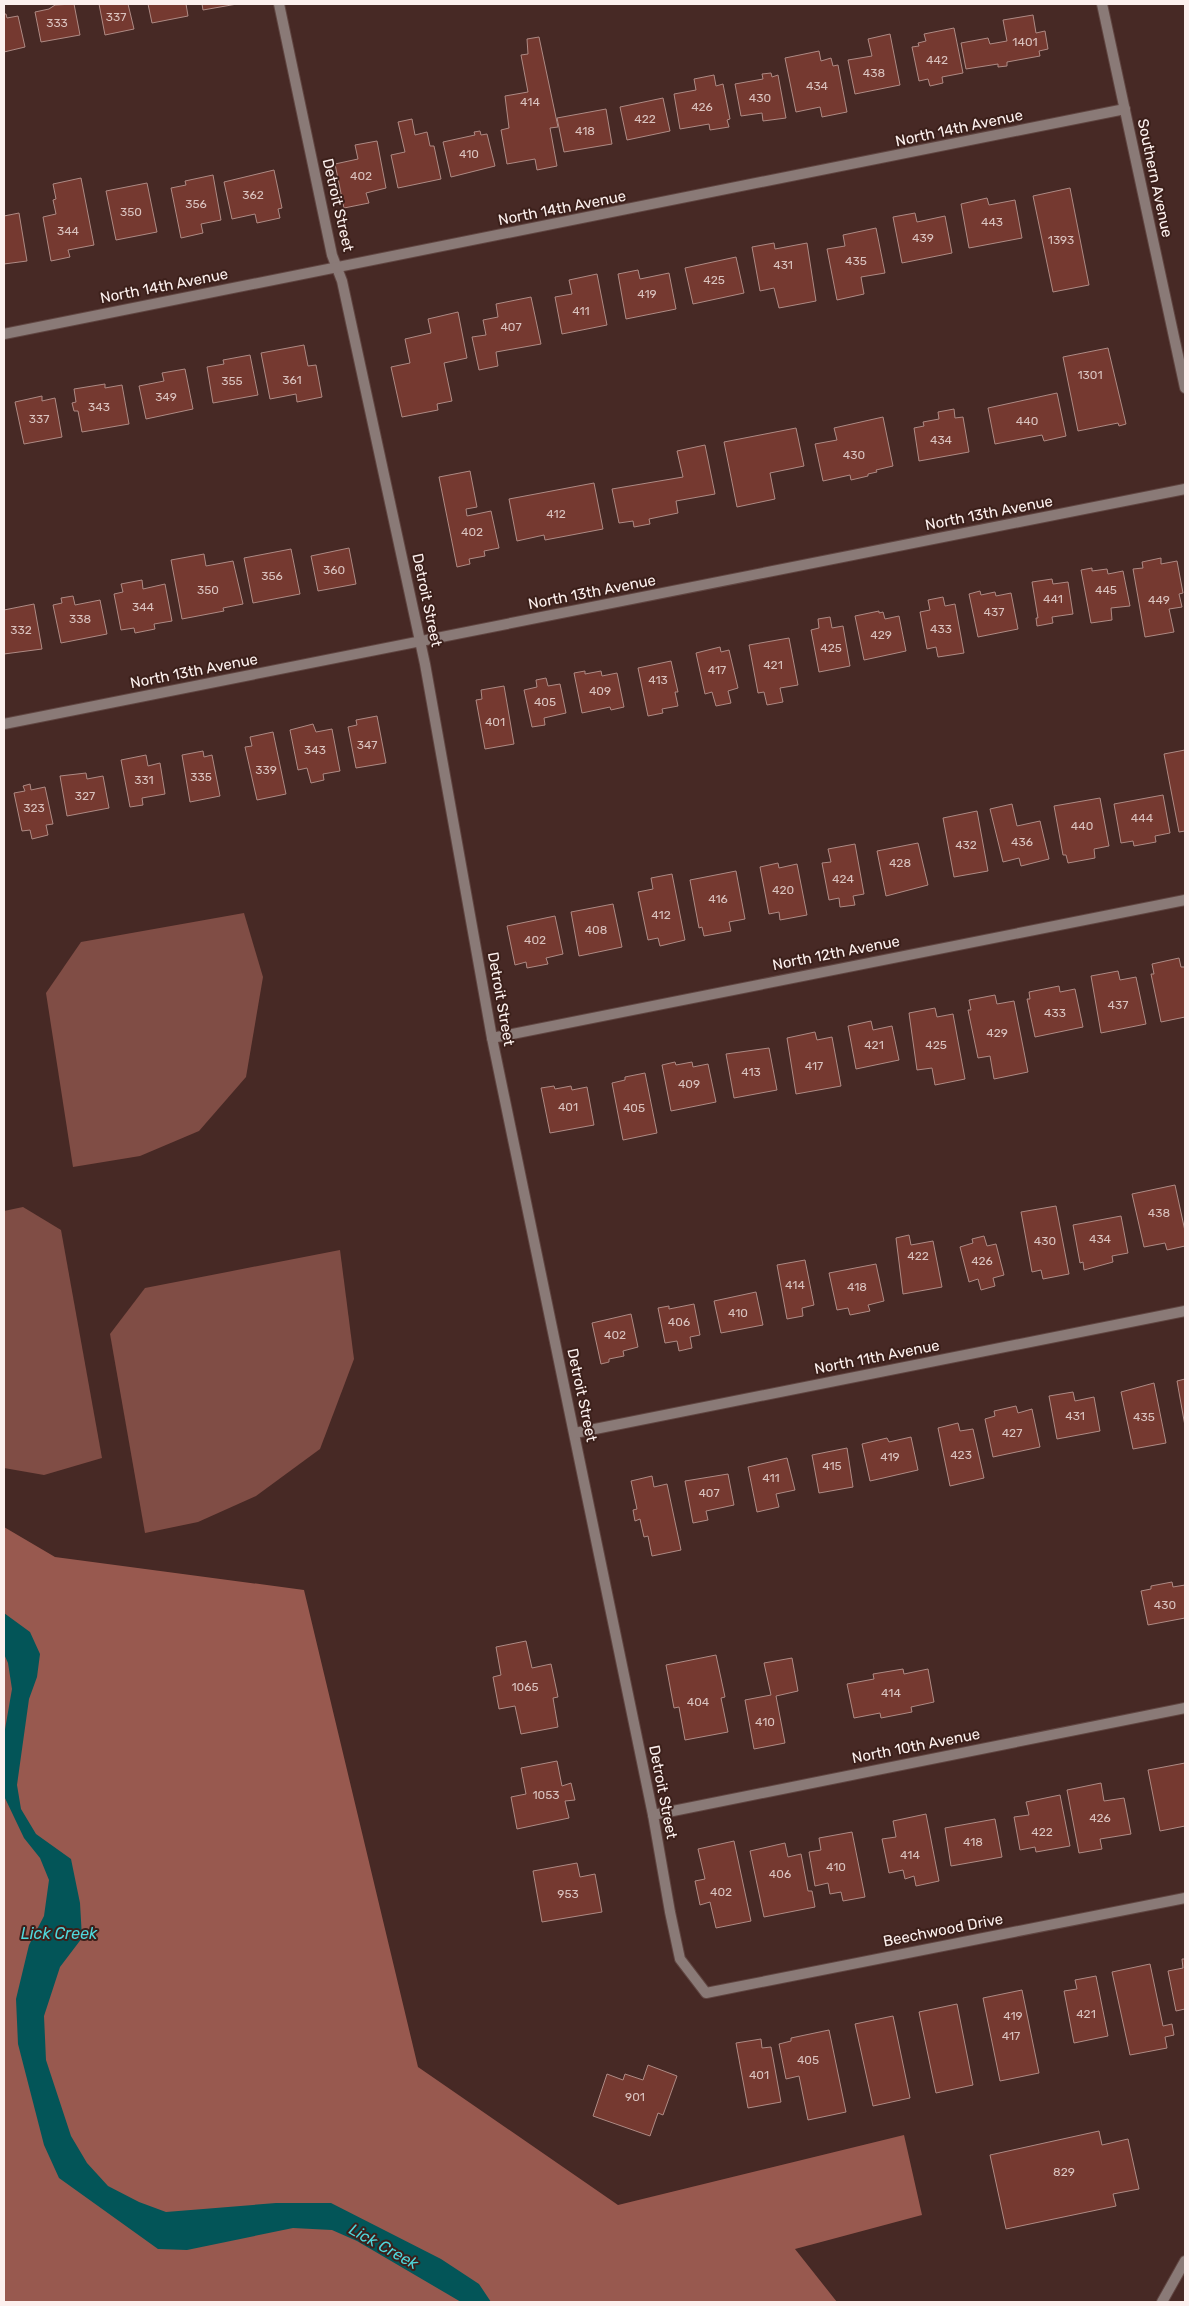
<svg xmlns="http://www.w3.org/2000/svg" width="1189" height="2306" font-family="Rubik,sans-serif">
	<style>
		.green { fill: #804d45 }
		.forest { fill: #98594f }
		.water { fill: #035558 }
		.building { fill: #753930; stroke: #ae8a84 }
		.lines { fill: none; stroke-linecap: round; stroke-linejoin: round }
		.minor-casing { stroke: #604541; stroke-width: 12 }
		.tertiary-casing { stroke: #604541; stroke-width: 12 }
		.minor { stroke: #8a7a77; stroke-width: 10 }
		.tertiary { stroke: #8a7a77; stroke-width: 10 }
		.labels { text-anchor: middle; stroke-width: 4; stroke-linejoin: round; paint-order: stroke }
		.number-label { font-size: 12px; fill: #dac2be }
		.street-label { font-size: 15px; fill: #fcf0ee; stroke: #3c201b }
		.water-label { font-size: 16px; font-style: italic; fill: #4fd7db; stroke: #3c201b }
	</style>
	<rect width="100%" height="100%" fill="#472925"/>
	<g class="green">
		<path d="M244,913l19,64 -17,100 -47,54 -59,25 -67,11 -27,-174 35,-51z"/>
		<path d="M23,1207l38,23 41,228 -58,17 -40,-7v-257z"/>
		<path d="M340,1250l14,109 -34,90 -64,47 -58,26 -53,11 -35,-199 35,-46z"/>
	</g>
	<path class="forest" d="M4,1527l51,30 249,33 114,477 200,138 286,-70 18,80 -127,34 42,53h-833z"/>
	<path class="water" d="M4,1613l26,19 10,22 -3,23 -8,22 -12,86 4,24 15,25 35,25 9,44 2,35 -22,29 -16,49 2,44 25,76 16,27 21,23 31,16 27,10 110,-9h55l110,56 38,25 12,18h-30l-104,-61 -25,-11 -39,-2 -106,22 -29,-1 -99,-71 -15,-33 -26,-101 -2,-45 13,-54 15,-29 5,-36 -9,-22 -16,-20 -20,-42v-61l8,-46 -4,-26 -4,-9z"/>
	<g class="building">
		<path d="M74,4l6,31 -39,7 -6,-30 14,-3 6,-4z"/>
		<path d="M99,4h29l6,25 -29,6z"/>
		<path d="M148,4h38l2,12 -36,7z"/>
		<path d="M202,4h35l-34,6z"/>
		<path d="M4,14h2l1,4 11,-2 7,31 -21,5z"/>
		<path d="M1033,15l3,18 9,-2 3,18 -9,2 1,5 -33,6v4l-9,1v-3l-32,5 -5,-26 27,-5 2,6 17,-3 -4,-21z"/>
		<path d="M954,28l9,45 -21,4 1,6 -13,3 -2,-7 -9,2 -7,-34 7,-1 -1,-3 8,-2 -2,-7z"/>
		<path d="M890,34l10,51 -45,9 -7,-34 24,-4 -4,-17z"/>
		<path d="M539,37l19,90 -8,1 7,38 -20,4 -2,-11 -28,5 -6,-34 8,-2 -4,-32 23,-4 -7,-37 7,-1 -1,-15z"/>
		<path d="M819,51l2,10 10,-3 2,8 5,-1 9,47 -25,5 -2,-10 -24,5 -11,-54z"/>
		<path d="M771,73l1,4 6,-2 8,43 -23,3 -1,-8 -21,3 -6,-32 28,-5 -1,-5z"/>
		<path d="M714,75l2,11 7,-2 7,35 -3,1 2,7 -19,3 -1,-6 -29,5 -6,-35 22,-4 -2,-11z"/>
		<path d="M663,98l7,33 -43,9 -7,-33z"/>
		<path d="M606,109l6,35 -48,8 -7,-34z"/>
		<path d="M412,119l3,16 12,-3 3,14h4l7,33 -43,9 -7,-33 14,-3 -7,-30z"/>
		<path d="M480,131l1,4 6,-1 8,32 -44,11 -8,-35 32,-7 -1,-3z"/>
		<path d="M377,141l9,47 -20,5 3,10 -25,5 -9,-44 23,-5 -3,-14z"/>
		<path d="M274,170l8,38 -4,1 2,9 -23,5 -2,-9 -23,5 -8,-37z"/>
		<path d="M213,175l8,45 -20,4 2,9 -22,5 -10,-50 15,-3 -1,-4z"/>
		<path d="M81,178l13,67 -26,5 2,7 -19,4 -8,-44 13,-3 -3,-14 3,-1 -3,-15z"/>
		<path d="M147,183l10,49 -41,8 -10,-49z"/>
		<path d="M1070,188l19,97 -36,7 -20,-96z"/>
		<path d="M987,198l2,7 26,-5 7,38 -53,10 -8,-44z"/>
		<path d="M19,213l8,48 -23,3v-48z"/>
		<path d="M915,213l2,9 28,-6 7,37 -50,10 -9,-46z"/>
		<path d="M876,228l9,45 -24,4 3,17 -27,6 -10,-51 18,-3 -2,-11z"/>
		<path d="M774,243l1,6 32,-6 9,58 -37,7 -5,-20 -14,3 -8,-44z"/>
		<path d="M736,257l8,36 -51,11 -8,-36z"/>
		<path d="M638,270l2,9 29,-6 7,36 -50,10 -8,-45z"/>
		<path d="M597,274l10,51 -45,9 -7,-37 17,-3 -3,-14z"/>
		<path d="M531,297l10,47 -45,8 2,14 -19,4 -7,-33 14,-2 -3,-15 15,-3 -2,-13z"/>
		<path d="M458,312l9,46 -23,5 8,38 -15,3 1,6 -36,7 -11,-50 19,-4 -5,-24 26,-6 -3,-14z"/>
		<path d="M304,345l4,21 8,-1 6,32 -25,5 -1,-8 -26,5 -9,-46z"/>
		<path d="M1108,348l18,76 -7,2 -1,-3 -40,8 -15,-74z"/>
		<path d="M250,355l8,40 -45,8 -6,-36 17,-3 -1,-4z"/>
		<path d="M185,369l8,40 -47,10 -7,-33 25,-5 -2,-8z"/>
		<path d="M105,384v4l17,-3 7,39 -47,8 -4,-21h-4l-2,-8 4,-1 -2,-13z"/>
		<path d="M1057,393l9,43 -22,5 -2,-6 -47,9 -7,-36z"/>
		<path d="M42,396v5l13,-3 7,39 -38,7 -9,-42z"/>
		<path d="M954,409l1,9 8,-1 6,35 -50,9 -5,-33 10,-2 -1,-4 16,-3 -1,-7z"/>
		<path d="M883,417l10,49 -17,4 1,2 -9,2v2l-17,4 -1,-5 -27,6 -8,-37 22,-4 -3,-12z"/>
		<path d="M796,428l8,38 -34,7 5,26 -38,8 -13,-65z"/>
		<path d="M705,445l10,49 -39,7 2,12 -29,6 1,5 -16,3 -1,-6 -14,2 -7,-34 71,-12 -6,-26z"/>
		<path d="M470,471l7,36 -11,2 1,7 24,-5 8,37 -15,3 1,5 -16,3 1,5 -13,3 -18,-90z"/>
		<path d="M594,483l9,46 -58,11 -1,-5 -27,6 -8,-42z"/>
		<path d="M349,548l7,36 -38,7 -7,-35z"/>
		<path d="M291,549l9,45 -47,9 -9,-45z"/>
		<path d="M204,554l2,12 27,-5 10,43 -20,4 1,3 -42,8 -11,-59z"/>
		<path d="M1161,558v6l16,-3 6,32 -4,1 3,13 -13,2 5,23 -29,5 -12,-68 10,-1 -1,-6z"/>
		<path d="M1092,568v3l15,-2 1,5 15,-3 7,35 -19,2 1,12 -21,3 -10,-53z"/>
		<path d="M1052,579l1,5 15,-2 5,32 -21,3 1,6 -16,3 -1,-8h2l-6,-36z"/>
		<path d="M142,580l1,9 22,-5 7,37 -18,3 1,5 -20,4 -1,-5 -13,2 -7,-36 9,-2 -2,-8z"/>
		<path d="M980,591l1,4 14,-3 1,4 15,-3 7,36 -40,8 -9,-43z"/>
		<path d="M73,596l2,9 25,-5 7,34 -46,9 -8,-38 9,-2 -1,-5z"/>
		<path d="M943,597l2,9 10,-2 9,49 -26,4 -2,-10 -9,2 -7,-37 10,-2 -2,-10z"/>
		<path d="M34,604l8,45 -38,5v-44z"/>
		<path d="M879,611v2l4,-1 2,7 14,-3 7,35 -42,9 -9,-44z"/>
		<path d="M830,617l2,11 11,-2 7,40 -31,6 -8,-42 8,-2 -1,-9z"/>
		<path d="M789,638l9,47 -18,3 3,14 -16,3 -3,-13 -6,1 -9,-48z"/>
		<path d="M720,647l1,5 8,-2 9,38 -10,3 3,12 -15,3 -4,-14 -7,2 -9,-41z"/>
		<path d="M671,661l7,31h-3l3,14 -16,3 1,4 -15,3 -10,-48z"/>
		<path d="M585,671v3l16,-3 1,5 15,-3 7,34 -13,3 -1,-3 -28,6 -8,-40z"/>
		<path d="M546,678l2,8 12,-2 6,29 -22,5 1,7 -13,2 -8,-37 13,-3 -1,-7z"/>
		<path d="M504,686l10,58 -29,5 -9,-49 6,-1 -1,-9z"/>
		<path d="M377,716l9,47 -30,5 -8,-41 9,-2 -1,-5z"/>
		<path d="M313,724l3,8 16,-3 8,42 -17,3 1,6 -13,3 -4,-15 -9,2 -8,-40z"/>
		<path d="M273,732l13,62 -29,6 -12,-53 7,-1 -2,-9z"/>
		<path d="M1185,750v81l-6,1 -15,-78z"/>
		<path d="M203,751l1,6 8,-2 8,41 -30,6 -8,-47z"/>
		<path d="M146,755l2,11 12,-3 5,31 -23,4 1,7 -13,2 -9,-47z"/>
		<path d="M86,773l1,6 16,-3 6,32 -42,8 -7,-40z"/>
		<path d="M30,784l1,6 14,-3 8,37 -7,1 2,10 -16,4 -2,-9 -8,1 -8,-38 11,-2 -2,-5z"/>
		<path d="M1163,795l7,38 -15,3 1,6 -22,4 -1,-5 -12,2 -7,-39z"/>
		<path d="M1100,798l9,48 -15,3 1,9 -27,5 -2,-8h-3l-9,-49z"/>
		<path d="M1012,804l5,22 23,-5 9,38 -28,7 -2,-8 -16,4 -13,-53z"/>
		<path d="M977,811l11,60 -34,6 -11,-59z"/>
		<path d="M918,843l10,42 -42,11 -9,-45z"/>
		<path d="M855,844l9,50 -11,2 2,9 -15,2 -1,-9 -10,2 -7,-37 9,-1 -3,-13z"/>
		<path d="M778,863l1,5 18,-4 10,51 -27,5 -1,-8 -10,2 -9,-47z"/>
		<path d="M736,871l9,48 -16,3 2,9 -27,5 -2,-9 -3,1 -9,-48z"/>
		<path d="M672,874l13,66 -25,6 -2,-8 -10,2 -10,-48 15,-3 -2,-11z"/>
		<path d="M613,904l9,43 -43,9 -8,-44z"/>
		<path d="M555,916l8,38 -17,4 2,6 -21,4 -1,-6 -11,3 -8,-39z"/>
		<path d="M1179,958l2,9h4v50l-24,5 -10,-48h3l-2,-10z"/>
		<path d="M1118,971l2,9 16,-3 10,47 -45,9 -10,-57z"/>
		<path d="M1059,986l1,6 15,-3 8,38 -48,10 -8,-38h3l-1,-7z"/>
		<path d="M995,995l2,9 17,-3 14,71 -34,7 -4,-23 -12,2 -10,-48h3l-2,-10z"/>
		<path d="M935,1008l2,9 16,-3 12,65 -30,6 -3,-17 -15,2 -8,-57z"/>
		<path d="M871,1021l2,9 19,-4 7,34 -43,9 -8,-43z"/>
		<path d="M815,1032l2,8 15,-3 9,49 -45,8 -9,-56z"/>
		<path d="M769,1048l8,42 -43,8 -8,-44z"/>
		<path d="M675,1062l1,3 16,-3 1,5 15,-3 8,38 -45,9 -9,-46z"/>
		<path d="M645,1073l12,60 -34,7 -11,-57 13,-3v-3z"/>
		<path d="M554,1086l1,3 16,-3 1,4 15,-3 7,38 -44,8 -9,-45z"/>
		<path d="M1175,1185l10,46v15l-18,4 -2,-7 -21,4 -12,-53z"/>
		<path d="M1056,1206l13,68 -26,5 -2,-9 -9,2 -11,-60z"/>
		<path d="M1121,1216l7,37 -16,3 1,6 -29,8 -1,-8 -3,1 -7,-38z"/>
		<path d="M909,1235l2,10 22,-4 9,46 -39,7 -7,-56z"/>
		<path d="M984,1236l3,10 9,-2 8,31 -11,3 2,8 -14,4 -3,-11 -9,3 -9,-35 13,-4 -1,-4z"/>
		<path d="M805,1260l9,45 -12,3 1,8 -16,3 -10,-54z"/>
		<path d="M876,1264l8,37 -16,4 2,6 -20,4 -2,-7 -11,2 -8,-37z"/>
		<path d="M756,1292l7,33 -42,8 -7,-32z"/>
		<path d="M694,1304l6,31 -10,2 2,11 -13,3 -2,-10 -12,2 -7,-35 11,-2v3z"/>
		<path d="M631,1314l7,33 -15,4 1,5 -15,3v3l-8,2 -9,-41z"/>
		<path d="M1185,1379v47l-8,-45z"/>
		<path d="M1154,1383l12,60 -33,6 -12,-57z"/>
		<path d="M1073,1392l2,9 19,-4 6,34 -43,8 -8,-43z"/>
		<path d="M1016,1406l2,7 14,-4 8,38 -47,10 -8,-38 10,-3 -1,-5z"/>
		<path d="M958,1423l2,8 13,-2 11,49 -34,8 -12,-58z"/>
		<path d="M911,1437l7,33 -48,11 -8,-37 25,-6 2,4z"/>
		<path d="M847,1448l6,39 -34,6 -7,-38z"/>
		<path d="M787,1458l8,32 -19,4 3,13 -22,5 -9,-45z"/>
		<path d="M728,1474l6,31 -28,6 2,9 -15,3 -8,-42z"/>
		<path d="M652,1476l2,11 13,-3 14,66 -29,6 -4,-20 -4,1 -4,-18 -5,2 -2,-11 4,-1 -6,-28z"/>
		<path d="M1172,1582l1,5 12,-2v33l-37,7 -7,-34 10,-2v-3z"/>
		<path d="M526,1641l6,27 19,-4 7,33 -5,1 5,29 -37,7 -6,-28 -16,3 -6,-32 8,-2 -5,-28z"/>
		<path d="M716,1655l9,42 -4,1 7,34 -43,8 -6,-33 -5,1 -8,-43z"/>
		<path d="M792,1658l6,33 -22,5 9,47 -31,6 -9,-49 26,-5 -7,-32z"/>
		<path d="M903,1669l1,5 24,-5 6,33 -23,5 1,5 -31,6 -1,-5 -26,5 -7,-34 27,-5 -1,-5z"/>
		<path d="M557,1761l5,25 9,-3 4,17 -10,1 4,17 -52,11 -6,-32 15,-3 -5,-26z"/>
		<path d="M1185,1763v63l-25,5 -12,-61z"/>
		<path d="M1101,1783l3,18 20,-3 7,36 -31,5 2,10 -23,4 -12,-63z"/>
		<path d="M1060,1795l10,51 -34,6 -1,-5 -15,3 -6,-33 15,-2 -3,-13z"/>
		<path d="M926,1814l13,67 -23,5 -2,-10 -9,3 -2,-9 -14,3 -7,-34 14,-2 -3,-16z"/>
		<path d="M995,1819l7,38 -51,9 -6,-38z"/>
		<path d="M852,1832l13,65 -22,4 -2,-9 -11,2 -2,-11 -13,3 -6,-34 12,-2 -2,-12z"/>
		<path d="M734,1841l17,80 -35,7 -6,-26 -10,3 -5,-24 10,-2 -7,-30z"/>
		<path d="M785,1843l3,14 13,-3 7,37h4l3,16 -51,10 -14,-66z"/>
		<path d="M577,1863l3,14 15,-3 7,38 -60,10 -9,-51z"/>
		<path d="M1182,1959h3v50l-9,2 -8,-40 15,-3z"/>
		<path d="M1150,1964l13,62 9,-2 2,11 -9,2 2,11 -37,7 -18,-83z"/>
		<path d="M1096,1976l12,60 -34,7 -10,-52 13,-2 -2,-9z"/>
		<path d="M1022,1990l17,83 -39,8 -17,-83z"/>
		<path d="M957,2004l16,81 -37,8 -17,-81z"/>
		<path d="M893,2016l17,82 -37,8 -18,-82z"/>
		<path d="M829,2030l17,82 -38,8 -9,-44 -13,3 -7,-35 12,-3v-3z"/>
		<path d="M761,2039l1,9 9,-1 10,55 -33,6 -12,-65z"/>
		<path d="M648,2065l29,11 -14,39 -5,-2 -8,23 -57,-20 14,-42 16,6 2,-6 18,6z"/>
		<path d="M1099,2131l3,14 26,-6 11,50 -26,5 3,12 -110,23 -16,-74z"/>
	</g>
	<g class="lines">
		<g class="minor-casing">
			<g id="minor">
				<path d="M279,4l53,251 10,26 83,383 67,374 161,777 17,97 10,47 26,34 479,-95"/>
				<path d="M4,334l1121,-225"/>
				<path d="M4,724l1181,-235"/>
				<path d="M492,1038l693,-138"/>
				<path d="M575,1433l610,-122"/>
				<path d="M653,1815l532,-107"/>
			</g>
		</g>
		<g class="tertiary-casing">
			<g id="tertiary">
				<path d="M1102,4l83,384"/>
				<path d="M1162,2302l23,-41"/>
			</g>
		</g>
		<use href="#minor" class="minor"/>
		<use href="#tertiary" class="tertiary"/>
	</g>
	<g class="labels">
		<g class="number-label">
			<text x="116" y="21">337</text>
			<text x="57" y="27">333</text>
			<text x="1025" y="46">1401</text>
			<text x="937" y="64">442</text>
			<text x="874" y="77">438</text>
			<text x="817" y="90">434</text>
			<text x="760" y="102">430</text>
			<text x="530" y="106">414</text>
			<text x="702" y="111">426</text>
			<text x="645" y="123">422</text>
			<text x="585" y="135">418</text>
			<text x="469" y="158">410</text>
			<text x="361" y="180">402</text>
			<text x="253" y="199">362</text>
			<text x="196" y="208">356</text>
			<text x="131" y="216">350</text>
			<text x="992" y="226">443</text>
			<text x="68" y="235">344</text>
			<text x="923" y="242">439</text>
			<text x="1061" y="244">1393</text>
			<text x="856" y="265">435</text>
			<text x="783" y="269">431</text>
			<text x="714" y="284">425</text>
			<text x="647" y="298">419</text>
			<text x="581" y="315">411</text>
			<text x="511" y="331">407</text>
			<text x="1090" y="379">1301</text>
			<text x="292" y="384">361</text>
			<text x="232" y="385">355</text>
			<text x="166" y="401">349</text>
			<text x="99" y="411">343</text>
			<text x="39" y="423">337</text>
			<text x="1027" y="425">440</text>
			<text x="941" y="444">434</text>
			<text x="854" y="459">430</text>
			<text x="556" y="518">412</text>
			<text x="472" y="536">402</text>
			<text x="334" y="574">360</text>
			<text x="272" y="580">356</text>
			<text x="208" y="594">350</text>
			<text x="1106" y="594">445</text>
			<text x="1053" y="603">441</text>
			<text x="1159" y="604">449</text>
			<text x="143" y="611">344</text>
			<text x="994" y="616">437</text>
			<text x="80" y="623">338</text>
			<text x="941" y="633">433</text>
			<text x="21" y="634">332</text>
			<text x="881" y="639">429</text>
			<text x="831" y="652">425</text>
			<text x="773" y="669">421</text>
			<text x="717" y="674">417</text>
			<text x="658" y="684">413</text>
			<text x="600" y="695">409</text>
			<text x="545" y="706">405</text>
			<text x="495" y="726">401</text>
			<text x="367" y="749">347</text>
			<text x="315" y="754">343</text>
			<text x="266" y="774">339</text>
			<text x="201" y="781">335</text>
			<text x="144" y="784">331</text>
			<text x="85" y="800">327</text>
			<text x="34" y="812">323</text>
			<text x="1142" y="822">444</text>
			<text x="1082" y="830">440</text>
			<text x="1022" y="846">436</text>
			<text x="966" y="849">432</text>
			<text x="900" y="867">428</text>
			<text x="843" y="883">424</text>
			<text x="783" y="894">420</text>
			<text x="718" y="903">416</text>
			<text x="661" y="919">412</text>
			<text x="596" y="934">408</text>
			<text x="535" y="944">402</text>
			<text x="1118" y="1009">437</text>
			<text x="1055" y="1017">433</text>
			<text x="997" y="1037">429</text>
			<text x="874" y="1049">421</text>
			<text x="936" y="1049">425</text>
			<text x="814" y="1070">417</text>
			<text x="751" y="1076">413</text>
			<text x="689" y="1088">409</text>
			<text x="568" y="1111">401</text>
			<text x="634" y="1112">405</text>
			<text x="1159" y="1217">438</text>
			<text x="1100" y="1243">434</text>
			<text x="1045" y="1245">430</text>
			<text x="918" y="1260">422</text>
			<text x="982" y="1265">426</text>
			<text x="795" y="1289">414</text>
			<text x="857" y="1291">418</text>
			<text x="738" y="1317">410</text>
			<text x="679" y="1326">406</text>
			<text x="615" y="1339">402</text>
			<text x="1075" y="1420">431</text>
			<text x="1144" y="1421">435</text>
			<text x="1012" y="1437">427</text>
			<text x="961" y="1459">423</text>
			<text x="890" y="1461">419</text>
			<text x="832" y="1470">415</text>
			<text x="771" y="1482">411</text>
			<text x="709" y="1497">407</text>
			<text x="1165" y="1609">430</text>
			<text x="525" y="1691">1065</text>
			<text x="891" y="1697">414</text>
			<text x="698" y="1706">404</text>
			<text x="765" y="1726">410</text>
			<text x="546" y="1799">1053</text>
			<text x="1100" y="1822">426</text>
			<text x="1042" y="1836">422</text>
			<text x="973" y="1846">418</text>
			<text x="910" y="1859">414</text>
			<text x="836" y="1871">410</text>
			<text x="780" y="1878">406</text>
			<text x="721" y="1896">402</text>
			<text x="568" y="1898">953</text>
			<text x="1086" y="2018">421</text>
			<text x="1013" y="2020">419</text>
			<text x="1011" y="2040">417</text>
			<text x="808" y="2064">405</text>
			<text x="759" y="2079">401</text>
			<text x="635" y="2101">901</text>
			<text x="1064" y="2176">829</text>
		</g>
		<g class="street-label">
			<text transform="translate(959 128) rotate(-12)" y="5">North 14th Avenue</text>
			<text transform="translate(1155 178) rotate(78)" y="5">Southern Avenue</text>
			<text transform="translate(338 205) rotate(77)" y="5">Detroit Street</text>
			<text transform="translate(562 208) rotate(-11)" y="5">North 14th Avenue</text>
			<text transform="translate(164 286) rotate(-11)" y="5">North 14th Avenue</text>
			<text transform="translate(989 513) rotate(-11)" y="5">North 13th Avenue</text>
			<text transform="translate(592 592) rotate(-11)" y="5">North 13th Avenue</text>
			<text transform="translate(427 600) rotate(78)" y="5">Detroit Street</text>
			<text transform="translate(194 671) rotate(-11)" y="5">North 13th Avenue</text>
			<text transform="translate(836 953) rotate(-11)" y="5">North 12th Avenue</text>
			<text transform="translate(501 999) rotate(80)" y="5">Detroit Street</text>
			<text transform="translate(877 1357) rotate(-11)" y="5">North 11th Avenue</text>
			<text transform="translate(582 1395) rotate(78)" y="5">Detroit Street</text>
			<text transform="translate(916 1746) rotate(-11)" y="5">North 10th Avenue</text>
			<text transform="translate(663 1792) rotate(79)" y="5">Detroit Street</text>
			<text transform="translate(943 1930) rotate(-11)" y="5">Beechwood Drive</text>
		</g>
		<g class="water-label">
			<text x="59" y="1939">Lick Creek</text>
			<text transform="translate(384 2246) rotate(29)" y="6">Lick Creek</text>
		</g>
	</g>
	<rect width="1189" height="2306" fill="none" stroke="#fcf0ee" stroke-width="10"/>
</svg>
